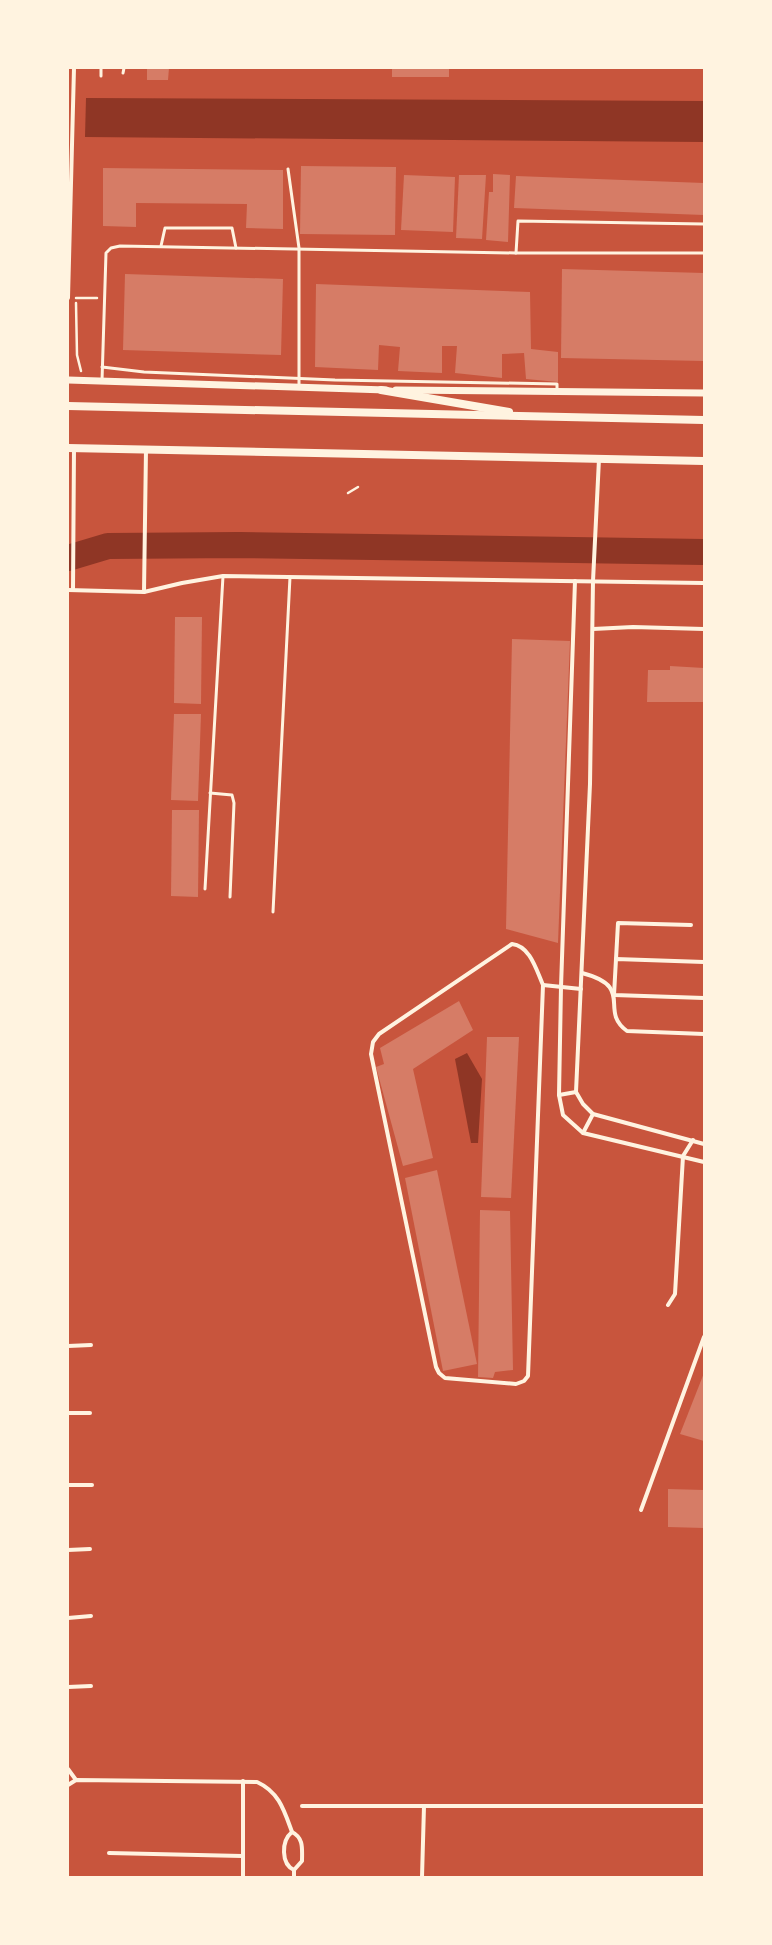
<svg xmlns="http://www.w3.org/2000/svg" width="772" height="1945" font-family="'Space Grotesk',sans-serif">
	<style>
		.water { fill: #8f3625 }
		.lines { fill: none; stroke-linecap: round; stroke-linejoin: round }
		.river { stroke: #8f3625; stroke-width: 26 }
		.building { fill: #d67c66 }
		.path { stroke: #fff3e0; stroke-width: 2.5 }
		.service { stroke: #fff3e0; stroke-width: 3 }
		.minor { stroke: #fff3e0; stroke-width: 4 }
		.tertiary { stroke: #fff3e0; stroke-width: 7 }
		.secondary { stroke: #fff3e0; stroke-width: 8 }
	</style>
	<rect width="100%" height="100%" fill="#c8553d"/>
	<g class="water">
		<path d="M86,98l618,3v41l-619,-5z"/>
		<path d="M467,1053l15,26 -4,64h-7l-16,-84z"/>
	</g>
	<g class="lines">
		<path class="river" d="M68,558l40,-12 131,-1 465,7"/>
	</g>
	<g class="building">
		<path d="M147,68h22l-1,12h-21z"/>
		<rect x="392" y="68" width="57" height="9"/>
		<path d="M301,166l95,1 -1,68 -95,-1z"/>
		<path d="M103,168l180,2v59l-37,-1 1,-24 -111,-1v24l-33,-1z"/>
		<path d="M493,174l17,1 -2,67 -22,-2 3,-48h4z"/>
		<path d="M404,175l51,2 -2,55 -52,-2z"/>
		<path d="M459,175h27l-4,64 -26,-1z"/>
		<path d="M516,176l188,7v32l-190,-7z"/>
		<path d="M562,269l142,4v88l-143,-3z"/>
		<path d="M125,274l158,5 -2,76 -158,-5z"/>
		<path d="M316,284l214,8 1,57 27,3v30l-32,-3 -2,-26 -22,1v24l-47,-5 2,-27h-15v27l-44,-2 2,-24 -21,-2 -1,25 -63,-3z"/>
		<path d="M175,617h27l-1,87 -27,-1z"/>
		<path d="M512,639l58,2 -12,302 -52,-14z"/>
		<path d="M670,666l34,2v34h-57l1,-32h22z"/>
		<path d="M174,714h27l-3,87 -27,-1z"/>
		<path d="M172,810h27l-1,87 -27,-1z"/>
		<path d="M459,1001l14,29 -60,39 20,89 -30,8 -27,-99 8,-3 -4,-16z"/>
		<path d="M487,1037h32l-8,161 -30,-1z"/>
		<path d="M437,1170l40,194 -34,7 -38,-193z"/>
		<path d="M480,1210l30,1 3,159 -18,2 -2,6 -15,-1z"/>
		<path d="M704,1373v68l-24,-7z"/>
		<path d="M668,1489l36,1v38l-36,-1z"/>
	</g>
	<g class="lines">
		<g class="path">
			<path d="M76,298h21"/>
			<path d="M76,303l1,52 4,16"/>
			<path d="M348,493l10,-6"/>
		</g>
		<g class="service">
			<path d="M123,73l1,-5"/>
			<path d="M101,76v-8"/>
			<path d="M288,169l11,79v139"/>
			<path d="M161,246l4,-18h67l4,20"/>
			<path d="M516,253l2,-32 186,3"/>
			<path d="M102,367l42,5 191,8 222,4v7"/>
			<path d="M102,381l4,-128 5,-5 9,-2 396,7h188"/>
			<path d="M210,793l22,2 2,8 -4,94"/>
			<path d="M205,889l18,-313"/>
			<path d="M273,912l17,-335"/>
		</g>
		<g class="minor">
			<path d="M68,298l6,-230"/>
			<path d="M599,459l-6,122 -3,203 -14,308 7,12 10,10 111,30"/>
			<path d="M575,581l-14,406 -2,108 4,20 20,18 121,29"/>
			<path d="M68,590l76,2 38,-9 41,-7 481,7"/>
			<path d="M73,590l1,-142"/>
			<path d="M144,592l2,-143"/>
			<path d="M593,629l40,-2 71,2"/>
			<path d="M512,944c18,2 24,25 31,41l-15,391 -4,5 -8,3 -71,-6 -6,-5 -3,-6 -65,-313 2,-12 6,-8z"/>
			<path d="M616,959l2,-36 73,2"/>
			<path d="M704,962l-88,-3 -2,36 90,3"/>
			<path d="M582,973c54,14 16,37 45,58l77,3"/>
			<path d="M543,985l38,4"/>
			<path d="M559,1095l17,-3"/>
			<path d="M583,1133l10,-19"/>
			<path d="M668,1305l7,-11 8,-138 10,-16"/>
			<path d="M68,1346l23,-1"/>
			<path d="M68,1413h22"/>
			<path d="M68,1485h24"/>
			<path d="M641,1510l63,-173"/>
			<path d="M68,1550l22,-1"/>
			<path d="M68,1618l23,-2"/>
			<path d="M68,1687l23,-1"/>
			<path d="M68,1769l8,11"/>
			<path d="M243,1781v96"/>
			<path d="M68,1785l8,-5 181,2c22,10 27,28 35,50 12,6 10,17 10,29l-8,9"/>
			<path d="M302,1806h122"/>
			<path d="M292,1832c-11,9 -11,32 2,38"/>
			<path d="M109,1853l133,3"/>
			<path d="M294,1870v7"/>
			<path d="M422,1877l2,-71h280"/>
		</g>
		<g class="tertiary">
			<path d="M68,380l318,10"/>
			<path d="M396,390l308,3"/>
		</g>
		<g class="secondary">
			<path d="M381,390l128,22"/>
			<path d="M68,406l636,14"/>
			<path d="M68,448l636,13"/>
		</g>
	</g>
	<rect width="772" height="1945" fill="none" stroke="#fff3e0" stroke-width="138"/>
</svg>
